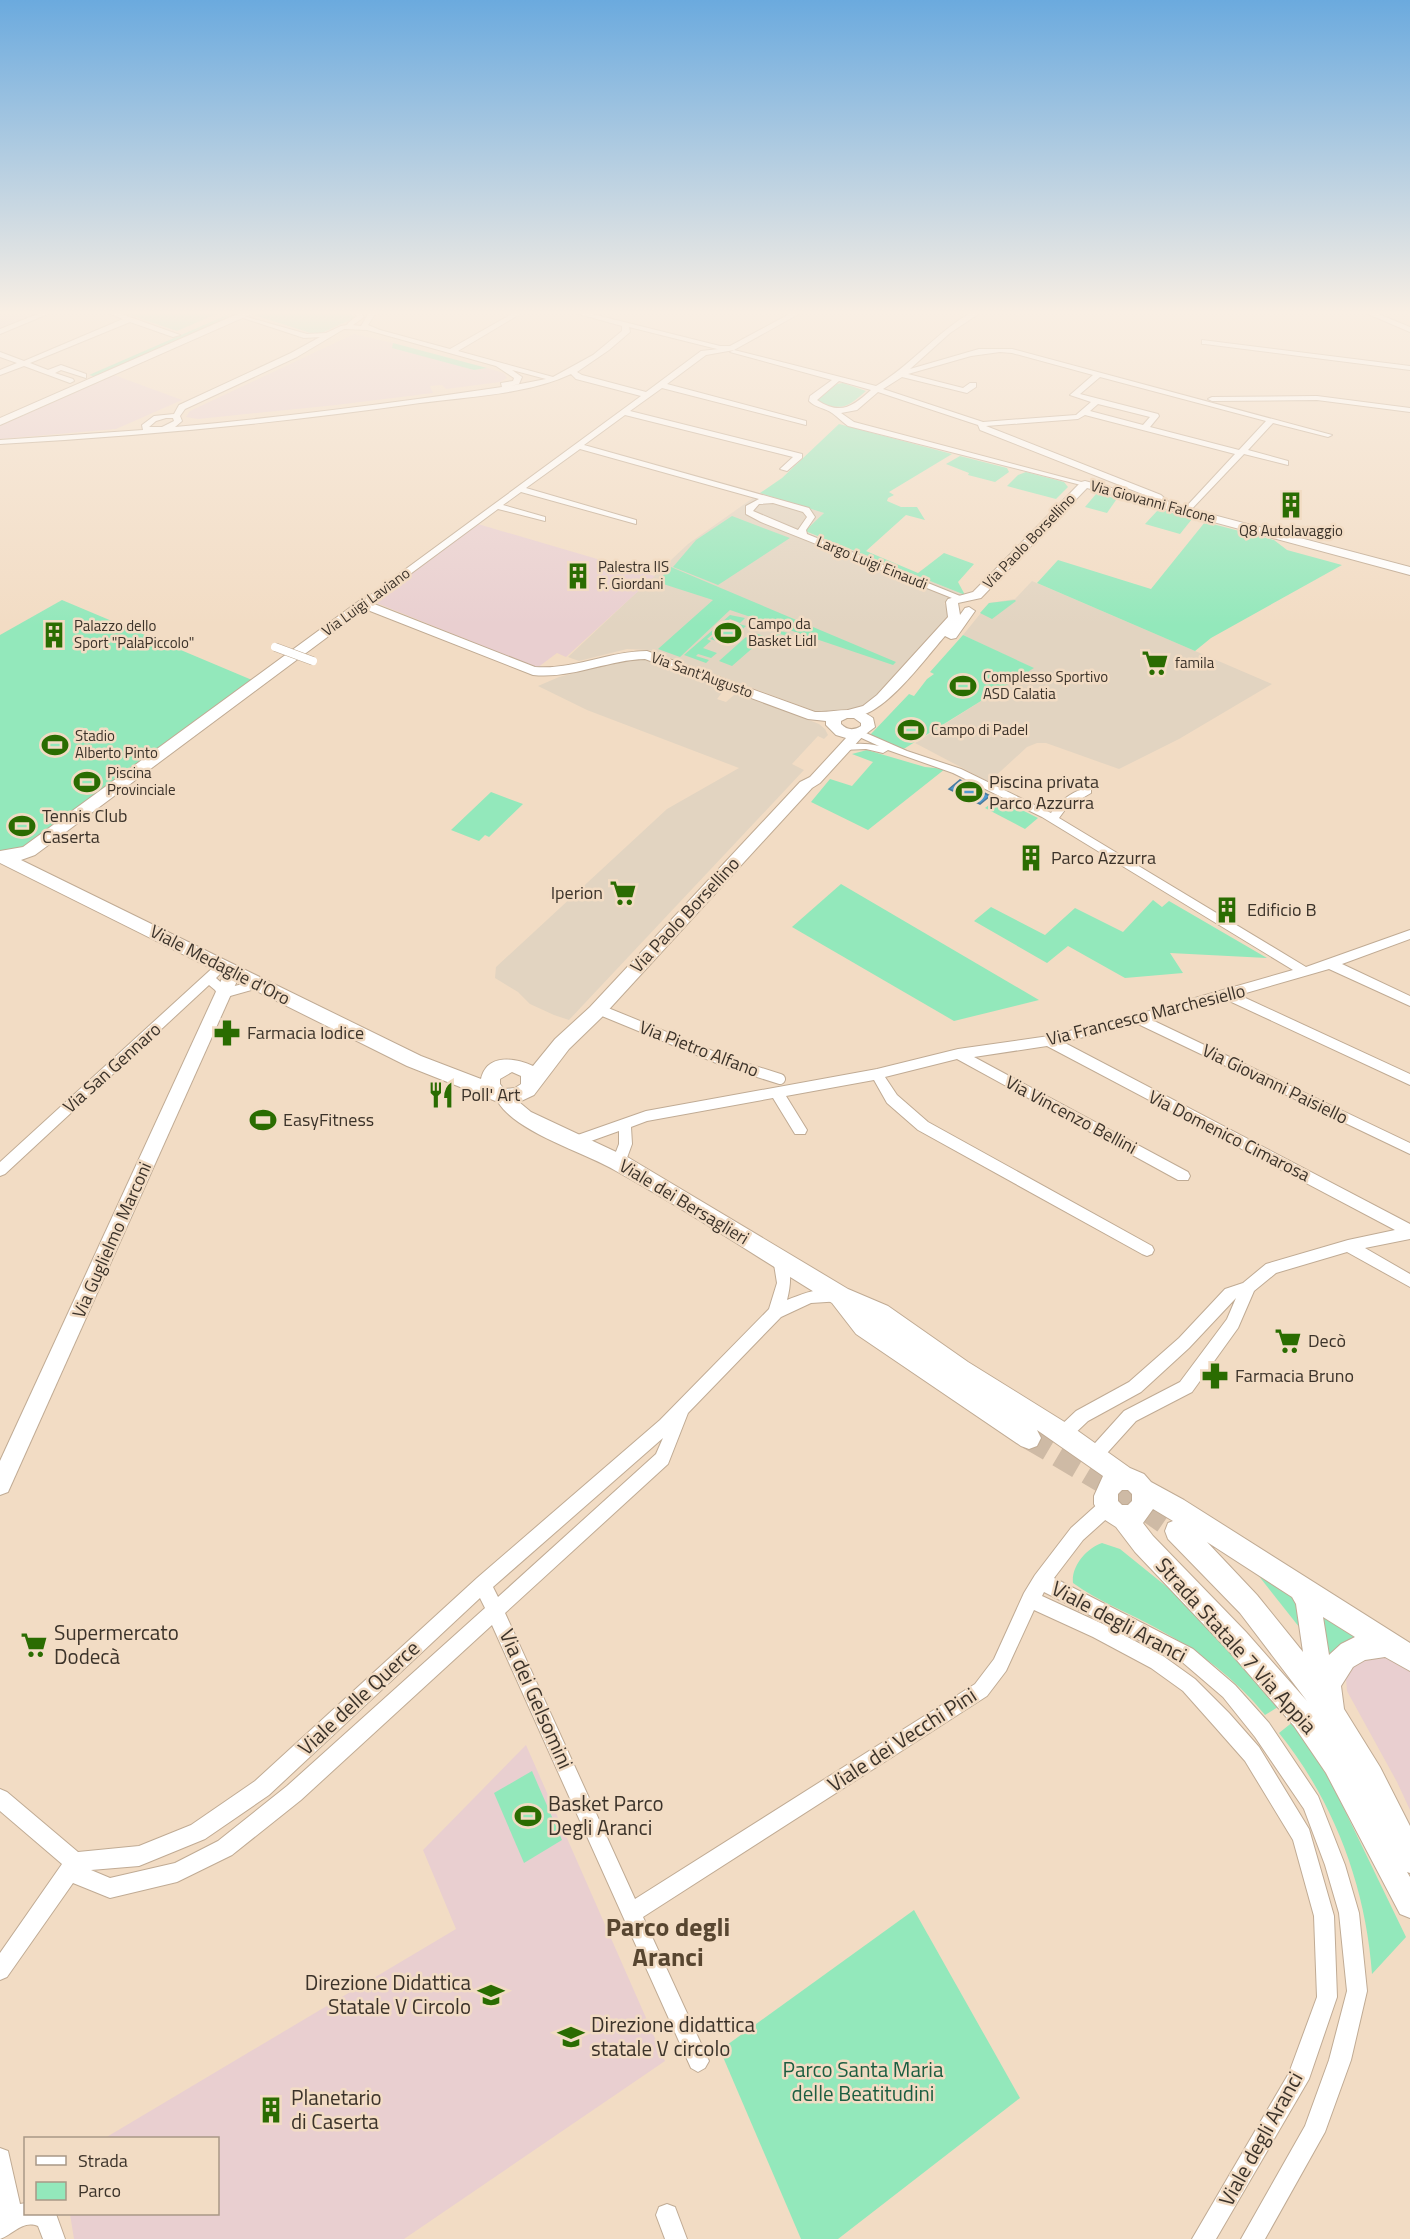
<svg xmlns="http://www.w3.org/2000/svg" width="1410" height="2239" font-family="'Titillium Web',sans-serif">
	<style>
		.commercial { fill: #e2d4c1 }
		.education { fill: #e9cfd0 }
		.green { fill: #93e8bb }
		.water { fill: #4f9acf; stroke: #497b9e; stroke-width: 1.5 }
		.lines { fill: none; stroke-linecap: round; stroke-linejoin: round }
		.secondary-tunnel { stroke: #cebaa5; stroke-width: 23; stroke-dasharray: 23 11; stroke-linecap: butt }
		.pedestrian-casing { stroke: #c0ab94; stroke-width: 12 }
		.minor-casing { stroke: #c0ab94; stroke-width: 2 }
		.tertiary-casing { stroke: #c0ab94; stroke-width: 2 }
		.secondary-casing { stroke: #c0ab94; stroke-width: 2 }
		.pedestrian { stroke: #fff; stroke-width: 10 }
		.minor { fill: #fff; fill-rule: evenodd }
		.tertiary { fill: #fff; fill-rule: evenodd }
		.secondary { fill: #fff; fill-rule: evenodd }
		.pedestrian-bridge-casing { stroke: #c0ab94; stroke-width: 9; stroke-linecap: butt }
		.pedestrian-bridge { stroke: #fff; stroke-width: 8 }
		.labels { text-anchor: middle; stroke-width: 5; stroke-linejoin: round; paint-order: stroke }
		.far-street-label { font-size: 15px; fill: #3c332a; stroke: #f2dcc4 }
		.far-poi-label { font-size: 15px; fill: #3c332a; stroke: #f2dcc4; text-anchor: start }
		.poi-label { font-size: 18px; fill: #3c332a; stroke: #f2dcc4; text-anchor: start }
		.street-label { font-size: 18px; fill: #3c332a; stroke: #f2dcc4 }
		.near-street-label { font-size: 21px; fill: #3c332a; stroke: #f2dcc4 }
		.near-poi-label { font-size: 21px; fill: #3c332a; stroke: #f2dcc4; text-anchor: start }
		.near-park-label { font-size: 21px; fill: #1c5e41; stroke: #f2dcc4 }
		.near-quarter-label { font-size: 26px; font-weight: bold; fill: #584631; stroke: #f2dcc4 }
	</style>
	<rect width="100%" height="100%" fill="#f2dcc4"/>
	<g class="commercial">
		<path d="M760,493l64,20 -18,19 159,63 -8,1 -13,7 5,9 -1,4 -84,92 -41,6 -174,-64 -22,-1 -48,12 -11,-4 120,-113z"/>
		<path d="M1032,581l240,103 -93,55 -60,30 -73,-26h-9l-10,4 -38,35 -74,-39 118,-75 -70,-33 26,-32 26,-4z"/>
		<path d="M645,658l75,28 4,4 -7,9 9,3 8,-7 9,-1 76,30 6,5 3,6 -4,4 -6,-3 -26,28 12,6 -235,250 -15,-5 -24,-11 -12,-12 -23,-14 1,-11 171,-158 72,-41 -152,-58 -49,-24 21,-9 59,-15z"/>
	</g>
	<g class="education">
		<path d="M0,311h43l-43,18z"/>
		<path d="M354,334l39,9 -1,4 82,23 13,-2 10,3 7,2 3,5 -7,4 -54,7 -4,-4 -12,1 3,7 -97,12 -138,14 -12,-2 4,-6z"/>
		<path d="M114,375l68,25 -66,29 -116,10v-13z"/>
		<path d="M478,524l177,52 -89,81 -9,-4 -20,15 -163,-66z"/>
		<path d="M1389,1657l21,11v142l-13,-28 -50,-91 -1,-12 7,-12 10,-8z"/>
		<path d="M526,1745l139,316 -261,178h-330l-4,-25h148v-76h-113l351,-209 -33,-79z"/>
	</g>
	<g class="green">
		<path d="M118,311h105l-46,20z"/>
		<path d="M263,311h74l20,6 -40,18 -63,-20z"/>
		<path d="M227,315l6,2 -137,60 -7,-2z"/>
		<path d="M393,343l94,25 -13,2 -82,-22z"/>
		<path d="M843,383l23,8c-18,16 -22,19 -46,13l-3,-4 20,-16z"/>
		<path d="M839,424l113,30 -63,38 5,3 -6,3 -1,3 14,6h16l8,13 -19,-5 -40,36 52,22 26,-20 30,11 -16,18 7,13 -160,-64 19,-18 -64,-20 22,-15z"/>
		<path d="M960,456l47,12 2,4 -14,10 -27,-7 1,-2 -23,-9z"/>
		<path d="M1026,472l38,10 4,5 -12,12 -49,-13 11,-11z"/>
		<path d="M1096,494l18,4 2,2 -9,13 -22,-6z"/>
		<path d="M1158,510h4l30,9 -12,15 -35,-10z"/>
		<path d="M732,516l58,22 -72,47 -45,-18 23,-27z"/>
		<path d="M1205,522l69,18 13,10 55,15 -131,73 -16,13 -158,-68 21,-23 93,29z"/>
		<path d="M671,567l225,95 -3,3 -163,-55 -50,47 -22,-8 55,-49 -56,-18z"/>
		<path d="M62,600l190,80 -235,171h-17v-216z"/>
		<path d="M1015,600l1,1 -24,18 -12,-6 9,-10z"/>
		<path d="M730,615l15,3 -5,5 -10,-4 -23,20 4,2 -8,7 14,5 -6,5 -13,-4 -2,2 13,4 -3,3 -22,-8z"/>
		<path d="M730,621l16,5 -20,18 -16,-5z"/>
		<path d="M778,630l13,4 -4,2 -7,-2 -16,13 -8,-2 -24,21 -13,-5 27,-24 3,2 6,-6 14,5z"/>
		<path d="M963,635l71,33 -132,82 -32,-15 39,-41 5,2 13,-17 7,-5 -4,-2z"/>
		<path d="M867,750l58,17 20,2 -77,61 -57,-28 19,-23 22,7 21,-24 -21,-8z"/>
		<path d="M491,792l32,12 -34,33 -4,-2 -6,6 -28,-11z"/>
		<path d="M998,798l40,20 -13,11 -40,-21z"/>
		<path d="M841,884l198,116 -85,21 -162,-94z"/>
		<path d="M1153,900l9,7 7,-6 98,57 -97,-5 13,20 -58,5 -57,-32 -21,17 -73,-42 17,-14 54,28 30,-27 48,24z"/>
		<path d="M1102,1543l18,6 73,59 88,97 -16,10c-29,-36 -66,-64 -107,-86 -28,-16 -59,-27 -85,-46 -2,-17 14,-35 29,-40z"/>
		<path d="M1247,1561l52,33 8,43z"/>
		<path d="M1319,1607l47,29 -36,30z"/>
		<path d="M1294,1721l38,63 74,153 -34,37c-6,-87 -38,-173 -93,-241z"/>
		<path d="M532,1771l30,69 -38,23 -30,-70z"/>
		<path d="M914,1910l106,188 -182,141h-37l-81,-189z"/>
	</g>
	<path class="water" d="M960,780l30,16 -10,8 -31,-15z"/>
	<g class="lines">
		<path class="secondary-tunnel" d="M1029,1438l93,55 55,38"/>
		<g class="pedestrian-casing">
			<path id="pedestrian" d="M605,1012l124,51 51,16"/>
		</g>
		<g class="minor-casing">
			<g id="minor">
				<path d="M45,311h10l-55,23v-5z"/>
				<path d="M103,311h10l67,24 -7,2 -43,-15 -100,41 18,7 13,-5 25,9v4l-25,-8 -6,3 18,6 1,2 -4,2 -46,-17 -24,9v-5l17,-7 -17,-6v-5l24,9 99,-42z"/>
				<path d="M350,311l11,1 3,5 -11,8 8,1 9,-15h7l-9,14 12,5 70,19 67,-38h8l-67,40 95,26 40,-22 29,-24v-5l-54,-15h12l140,35h10l65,-35h9l-70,39 -28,5 -39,29 139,37v4l-144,-37 -32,23 172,43v4l-15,13 -7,-2 13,-12 -168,-42 -41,30 225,63 6,9 -9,13 1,4 158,64 -8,2 -196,-78 -15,-8v-8l13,-7 -179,-50 -54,39 110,32v4l-115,-32 -18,13 42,12v4l-47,-12 -131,97h-6v-4l280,-206 -65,-17 -5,-5c-42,20 -104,23 -151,29 -139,20 -279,33 -420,41v-4l143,-10 -1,-5 12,-9 20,-2 5,-9 112,-52 29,-16 -16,1 -64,-21v-2l67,19 19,-1 15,-7 6,-1 1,-2 9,-7zM629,327l88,22h2l-18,2 -55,41 -64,-17 -5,-3 32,-22 21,-18zM344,329l23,1 129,36 18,12 -1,3 -12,2 1,4c-108,16 -217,30 -327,40l7,-6 -2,-5 5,-7 112,-52zM512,370l34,9 -36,7 9,-2 3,-7zM166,418h7l1,3 -12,6h-13l7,-6zM773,503l30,9 4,5 -9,13 -45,-19 6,-7z"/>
				<path d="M974,311h9l-33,22 -40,36 69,-20h33l320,86 -4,2 -55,-14 -25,27 40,11v4l-44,-11 -57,60 -4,-3 1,-2 51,-55 -150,-39 -7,4 -92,7 175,69 12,11 -4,3 -14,-10 -175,-69 -2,-5 -100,-33 -21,18 -16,3 13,9 235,62 -4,2 -237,-60c-6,-4 -10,-9 -16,-13 -7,-5 -16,-5 -23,-12l1,-5 22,-16 -102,-28 4,-2 142,36c36,-21 61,-55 98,-75zM1000,352l12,1 81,22 -23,20 21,7 -15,13 -93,7 -100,-33 19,-12 65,16 9,-6v-4h-6l-7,5 -55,-14 63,-18zM1100,377l166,44 -27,29 -89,-23 9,-11 -1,-2 -78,-20zM839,381l32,9c-18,16 -30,26 -54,10zM1098,404l52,13 -7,8 -53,-14z"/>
				<path d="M1361,311h10l39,16v5z"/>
				<path d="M1202,340l208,26v4l-205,-26h-3z"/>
				<path d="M1317,396l93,12v4l-93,-12 -105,1 -4,-2 4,-2z"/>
				<path d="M859,730l48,21 54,18 90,44c8,-11 25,-26 40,-24v4l-24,14 -8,11 247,149 104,-37v9l-68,25 68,32v10l-81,-37 -90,26 171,79v11l-185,-86 -73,21 258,123v11l-272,-130 -75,18 347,182v15l-45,9 45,26v13l-63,-35 -71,21 -22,18 -16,37 -46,64 -56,29 -37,41 -6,3 -6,-3 -2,-5 2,-5 37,-41 56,-29 47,-63 9,-21 -47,50 -48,44 -53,29 -19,18 -6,2 -6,-2 -2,-5 2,-5 19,-18 53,-29 50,-44 46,-49 18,-6 23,-19 82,-24 47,-10 -348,-184 -73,11 214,115 2,4 -2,4h-10l-221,-121 -72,18 12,18 31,27 224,124 2,4 -2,4 -5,2 -5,-2 -224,-124 -31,-27 -13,-23 -88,16 21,34 -2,4h-10l-22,-36 -126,23 -16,6 1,17 -8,22h-10l-2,-4 7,-18v-13l-42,15 -5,-1 -2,-4 2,-4 74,-26 231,-42 81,-20 91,-13 90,-22 154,-44 -251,-153 -89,-44 -65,-23 -5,3 -17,-4 -25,1v-4c13,-3 25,-3 38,0l-24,-11 -1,-2z"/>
				<path d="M222,962l6,4 -12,12 11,10 31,-8 6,4 -2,3 -39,11 -4,-1 -4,-7 -6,-5 -204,189 -5,2v-14l218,-199z"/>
				<path d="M780,1252l5,2c7,15 6,31 2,46 17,-7 37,-15 55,-9l2,5 -2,5 -31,2 -30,14 -93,96 -20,51 -163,149 130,286 340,-215 19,-25 30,-66 11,-18 36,-47 30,-27 6,-2 6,2 2,6 -2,6 -30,27 -29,38 139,71 42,36 34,38 49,73 27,69 14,48 8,78 -16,69 -26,72 -60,107h-24l64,-113 24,-66 18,-69 -8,-78 -14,-48 -21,-56 -49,-72 -32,-40 -42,-36 -137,-69 -2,4 63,29 58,31 32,23 34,34 30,34 50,82 25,87 3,81 -28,82 -93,160h-24l97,-166 28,-76 -3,-81 -21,-76 -48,-79 -30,-34 -32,-36 -32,-23 -58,-31 -59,-27 -28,61 -19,25 -344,221 66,144 -4,7 -7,4 -7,-4 -199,-443 -191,175 -69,55 -55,27 -67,16 -37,-15 -66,94 -7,3v-27l62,-89 -62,-53v-22l7,3 71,60 61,-6 52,-21 64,-44 222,-203 183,-158 109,-111 8,-26 -4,-25 2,-4zM663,1438l-7,16 -158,143 -5,-10zM480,1598l5,10 -198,178 -69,55 -43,22 -65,15 -19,-8 48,-4 66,-27 64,-44z"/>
				<path d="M0,2148l8,3 12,53 6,-1v11h30l9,25h-22l-5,-13c-16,-6 -24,8 -38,13z"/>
				<path d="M667,2204l8,3 12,32h-22l-9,-24 3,-8z"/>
			</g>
		</g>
		<g class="tertiary-casing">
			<g id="tertiary">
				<path d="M244,311h14l-258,114v-7z"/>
				<path d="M1085,481l325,86v8l-323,-87 -106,110 -23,5 2,12 5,-7 4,-1 6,4 -19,27 -5,1 -6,-3c-19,21 -66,88 -97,80l-2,-3 2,-3 15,-4 14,-11 71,-78 -2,-15 2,-3 25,-7 108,-110z"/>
				<path d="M233,966l6,2 2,4 -233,520 -8,3v-34l225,-489 2,-4z"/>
			</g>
		</g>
		<g class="secondary-casing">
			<path id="secondary" d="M364,600l171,67c39,3 74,-16 112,-16l168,61c22,1 39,-8 58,6l2,9 -12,9 -43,47 -8,5 -210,229 -33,32 -35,46 -15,7 12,10 98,46 219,131 40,17 80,56 103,64 59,42 14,6 7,8 33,18 226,143v28l-25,-14 -20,3 -12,7 -12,19 3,23 36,58 30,59v47l-3,-1 3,5v41l-10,-4 -74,-141 -32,-47 -66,-76 -93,-98 -19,-25 -14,-9 -8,-14v-8l9,-20 -66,-46 4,8 -4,8 -8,3 -8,-3 -165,-112 -24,-31c-72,-44 -142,-91 -216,-132 -32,-19 -99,-38 -118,-69l-91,-36 -407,-203v-12l23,-4 336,-246zM365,609l168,66c39,4 74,-15 112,-16l163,60 18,2v4l10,10 10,3 -36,39 -10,5 -210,225 -35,32 -22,27c-18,-8 -46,-13 -52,13l-60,-23 -400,-196 14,-5zM847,718h7l7,5v3c-8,5 -14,4 -20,-2v-3zM512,1072l9,4v8l-6,4 -11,1 -4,-5v-5zM1122,1490h6l4,4v7l-4,4h-6l-4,-4v-7zM1153,1509l20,12 -5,2 -3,8 3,8 72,74 67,88 -61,-69 -93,-96 -10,-13zM1207,1542l85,55 4,7 7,48 -46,-57zM1323,1617l32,20 -14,7 -12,11z"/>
		</g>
		<use href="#pedestrian" class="pedestrian"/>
		<use href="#minor" class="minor"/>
		<use href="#tertiary" class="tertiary"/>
		<use href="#secondary" class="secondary"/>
		<g class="pedestrian-bridge-casing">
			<path id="pedestrian-bridge" d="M275,647l38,14"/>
		</g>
		<use href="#pedestrian-bridge" class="pedestrian-bridge"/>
	</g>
	<linearGradient id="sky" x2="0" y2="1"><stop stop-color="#6baade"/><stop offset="0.5" stop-color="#f9efe4"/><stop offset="1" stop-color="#f9efe4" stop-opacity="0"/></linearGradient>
	<rect width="1410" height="625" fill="url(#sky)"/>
	<defs>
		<g id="building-bare" transform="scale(2.07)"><path d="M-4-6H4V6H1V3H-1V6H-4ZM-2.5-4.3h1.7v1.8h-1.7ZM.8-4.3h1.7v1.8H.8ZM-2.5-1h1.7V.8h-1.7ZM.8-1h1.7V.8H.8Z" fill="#2a6c01" stroke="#f2dcc4" stroke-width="2.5" paint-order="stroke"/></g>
		<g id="stadium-bare" transform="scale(2.07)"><path d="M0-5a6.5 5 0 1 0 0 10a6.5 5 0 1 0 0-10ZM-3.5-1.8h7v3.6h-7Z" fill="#2a6c01" stroke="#f2dcc4" stroke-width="2.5" paint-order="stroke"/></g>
		<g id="supermarket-bare" transform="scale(2.07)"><path d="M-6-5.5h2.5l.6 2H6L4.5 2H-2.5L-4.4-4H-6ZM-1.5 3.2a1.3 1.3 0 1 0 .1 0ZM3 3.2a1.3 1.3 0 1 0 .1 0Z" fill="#2a6c01" stroke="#f2dcc4" stroke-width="2.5" paint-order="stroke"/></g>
		<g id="pharmacy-bare" transform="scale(2.07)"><path d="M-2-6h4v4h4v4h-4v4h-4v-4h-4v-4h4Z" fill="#2a6c01" stroke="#f2dcc4" stroke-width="2.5" paint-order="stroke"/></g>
		<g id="restaurant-bare" transform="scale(2.07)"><path d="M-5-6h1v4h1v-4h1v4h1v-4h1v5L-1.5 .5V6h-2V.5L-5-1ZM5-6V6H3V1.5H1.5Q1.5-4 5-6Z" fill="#2a6c01" stroke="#f2dcc4" stroke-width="2.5" paint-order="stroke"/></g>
		<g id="school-bare" transform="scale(2.07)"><path d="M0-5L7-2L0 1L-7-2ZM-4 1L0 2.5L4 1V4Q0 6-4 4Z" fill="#2a6c01" stroke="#f2dcc4" stroke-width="2.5" paint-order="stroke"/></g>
	</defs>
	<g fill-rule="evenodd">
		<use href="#building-bare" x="1291" y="505"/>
		<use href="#building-bare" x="578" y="576"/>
		<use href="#stadium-bare" x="728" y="633"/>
		<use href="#building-bare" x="54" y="635"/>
		<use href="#supermarket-bare" x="1155" y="663"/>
		<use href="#stadium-bare" x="963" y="686"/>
		<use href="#stadium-bare" x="911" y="730"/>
		<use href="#stadium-bare" x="55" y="745"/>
		<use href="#stadium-bare" x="87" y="782"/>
		<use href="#stadium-bare" x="969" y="792"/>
		<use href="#stadium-bare" x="22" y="826"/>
		<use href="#building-bare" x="1031" y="858"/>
		<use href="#supermarket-bare" x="623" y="893"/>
		<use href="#building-bare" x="1227" y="910"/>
		<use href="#pharmacy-bare" x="227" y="1033"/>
		<use href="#restaurant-bare" x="441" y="1095"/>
		<use href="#stadium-bare" x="263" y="1120"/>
		<use href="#supermarket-bare" x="1288" y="1341"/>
		<use href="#pharmacy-bare" x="1215" y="1376"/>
		<use href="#supermarket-bare" x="34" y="1645"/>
		<use href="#stadium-bare" x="528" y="1816"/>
		<use href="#school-bare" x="491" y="1995"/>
		<use href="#school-bare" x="571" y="2037"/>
		<use href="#building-bare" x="271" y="2110"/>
	</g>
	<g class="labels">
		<g class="far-street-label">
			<text transform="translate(1153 502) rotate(15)" y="5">Via Giovanni Falcone</text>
			<text transform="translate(1029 541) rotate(-46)" y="5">Via Paolo Borsellino</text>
			<text transform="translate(872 563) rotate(22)" y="5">Largo Luigi Einaudi</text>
			<text transform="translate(366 602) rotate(-36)" y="5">Via Luigi Laviano</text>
			<text transform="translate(702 675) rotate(20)" y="5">Via Sant'Augusto</text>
		</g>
		<g class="far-poi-label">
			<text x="1291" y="536" text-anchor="middle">Q8 Autolavaggio</text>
			<text x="598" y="572">Palestra IIS<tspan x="598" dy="17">F. Giordani</tspan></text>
			<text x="748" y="629">Campo da<tspan x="748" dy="17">Basket Lidl</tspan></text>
			<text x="74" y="631">Palazzo dello<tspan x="74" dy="17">Sport "PalaPiccolo"</tspan></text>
			<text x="1175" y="668">famila</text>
			<text x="983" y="682">Complesso Sportivo<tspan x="983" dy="17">ASD Calatia</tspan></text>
			<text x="931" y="735">Campo di Padel</text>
			<text x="75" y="741">Stadio<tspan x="75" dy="17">Alberto Pinto</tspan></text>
			<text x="107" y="778">Piscina<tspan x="107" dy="17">Provinciale</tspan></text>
		</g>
		<g class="poi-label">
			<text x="989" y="788">Piscina privata<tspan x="989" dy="21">Parco Azzurra</tspan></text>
			<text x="42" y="822">Tennis Club<tspan x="42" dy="21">Caserta</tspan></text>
			<text x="1051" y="864">Parco Azzurra</text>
			<text x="603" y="899" text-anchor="end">Iperion</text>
			<text x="1247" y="916">Edificio B</text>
			<text x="247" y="1039">Farmacia Iodice</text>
			<text x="461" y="1101">Poll' Art</text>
			<text x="283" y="1126">EasyFitness</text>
			<text x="1308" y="1347">Decò</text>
			<text x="1235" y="1382">Farmacia Bruno</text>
		</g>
		<g class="street-label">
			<text transform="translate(685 915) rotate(-47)" y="6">Via Paolo Borsellino</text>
			<text transform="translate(220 965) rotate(27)" y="6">Viale Medaglie d'Oro</text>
			<text transform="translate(1146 1015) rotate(-14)" y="6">Via Francesco Marchesiello</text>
			<text transform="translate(699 1049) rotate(21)" y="6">Via Pietro Alfano</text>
			<text transform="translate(112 1068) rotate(-42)" y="6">Via San Gennaro</text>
			<text transform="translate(1275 1084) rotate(26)" y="6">Via Giovanni Paisiello</text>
			<text transform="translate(1071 1115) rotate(28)" y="6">Via Vincenzo Bellini</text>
			<text transform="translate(1229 1136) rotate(27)" y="6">Via Domenico Cimarosa</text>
			<text transform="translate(684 1202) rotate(31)" y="6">Viale dei Bersaglieri</text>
			<text transform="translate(112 1240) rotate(-66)" y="6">Via Guglielmo Marconi</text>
		</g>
		<g class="near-street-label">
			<text transform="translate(1119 1622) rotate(28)" y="7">Viale degli Aranci</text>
			<text transform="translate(1236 1646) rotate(48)" y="7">Strada Statale 7 Via Appia</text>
			<text transform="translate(359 1698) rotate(-43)" y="7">Viale delle Querce</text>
			<text transform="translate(536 1699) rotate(66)" y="7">Via dei Gelsomini</text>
			<text transform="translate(902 1740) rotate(-33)" y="7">Viale dei Vecchi Pini</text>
			<text transform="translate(1261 2139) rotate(-61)" y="7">Viale degli Aranci</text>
		</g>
		<g class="near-poi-label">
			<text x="54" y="1640">Supermercato<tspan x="54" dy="24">Dodecà</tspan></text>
			<text x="548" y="1811">Basket Parco<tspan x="548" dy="24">Degli Aranci</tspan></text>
			<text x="471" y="1990" text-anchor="end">Direzione Didattica<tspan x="471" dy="24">Statale V Circolo</tspan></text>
			<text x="591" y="2032">Direzione didattica<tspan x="591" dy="24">statale V circolo</tspan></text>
			<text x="291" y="2105">Planetario<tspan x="291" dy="24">di Caserta</tspan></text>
		</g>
		<g class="near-park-label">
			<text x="863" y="2077">Parco Santa Maria<tspan x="863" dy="24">delle Beatitudini</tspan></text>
		</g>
		<g class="near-quarter-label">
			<text x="668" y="1936">Parco degli<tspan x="668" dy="30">Aranci</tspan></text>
		</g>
	</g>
	<rect x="24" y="2137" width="195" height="78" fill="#f2dcc4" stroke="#a99886" stroke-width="1.5"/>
	<rect x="36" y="2156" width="30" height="9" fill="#ffffff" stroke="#a99886" stroke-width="1.5"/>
	<text x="78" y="2167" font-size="18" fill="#3c332a">Strada</text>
	<rect x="36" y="2182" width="30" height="18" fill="#93e8bb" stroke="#a99886" stroke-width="1.5"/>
	<text x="78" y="2197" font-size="18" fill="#3c332a">Parco</text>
</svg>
